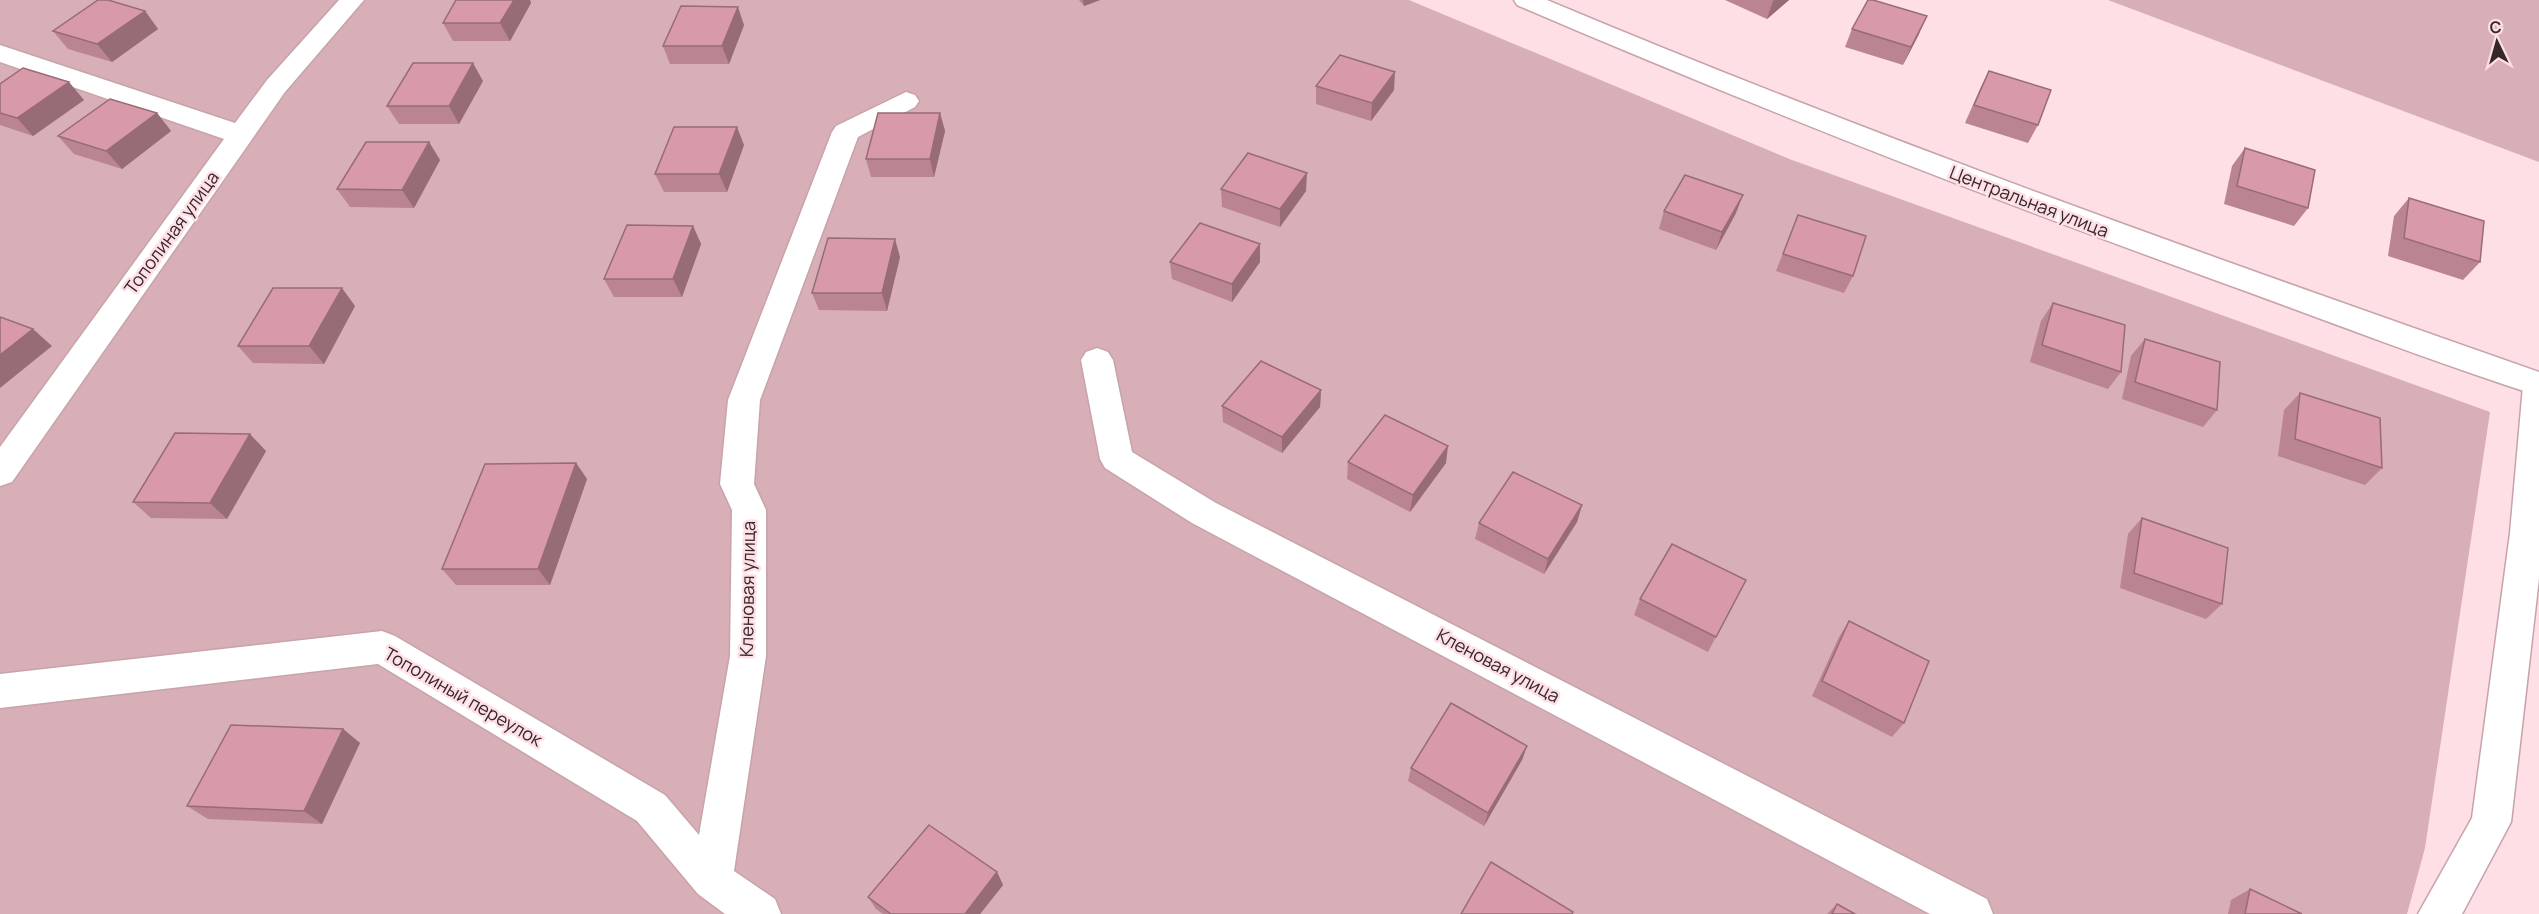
<svg xmlns="http://www.w3.org/2000/svg" width="2539" height="914" font-family="Manrope,sans-serif">
	<style>
		.green { fill: #d8aeb7 }
		.lines { fill: none; stroke-linecap: round; stroke-linejoin: round }
		.minor-casing { stroke: #c7a3aa; stroke-width: 3 }
		.tertiary-casing { stroke: #c7a3aa; stroke-width: 3 }
		.minor { fill: #fff; fill-rule: evenodd }
		.tertiary { fill: #fff; fill-rule: evenodd }
		.wall { fill: #ba8490 }
		.shaded-wall { fill: #976c76 }
		.building { fill: #d89aa8; stroke: #976c76; stroke-width: 1.5 }
		.labels { text-anchor: middle; stroke-width: 5; stroke-linejoin: round; paint-order: stroke }
		.street-label { font-size: 18px; fill: #35272a; stroke: #fedfe5 }
	</style>
	<rect width="100%" height="100%" fill="#fedfe5"/>
	<g class="green">
		<path d="M0,0h1409l383,160 698,252 -65,436 -18,66h-2407z"/>
		<path d="M2108,0h431v162z"/>
	</g>
	<g class="lines">
		<g class="minor-casing">
			<g id="minor">
				<path d="M339,0h25l-79,92 -273,390 -12,4v-39l224,-308 -224,-77v-17l235,78 32,-43z"/>
				<path d="M906,92l9,3 4,6 -4,6 -57,30 -98,263 -6,84 12,26v146l-32,215 41,28 6,15h-56l-27,-20 -61,-73 -259,-157 -378,44v-34l382,-43 13,5 270,159 34,40 31,-179 2,-146 -12,-26 8,-84 104,-268 4,-6z"/>
				<path d="M1097,348l11,4 5,8 19,92 84,51 771,396 6,15h-63l-738,-391 -87,-55 -5,-9 -19,-99 5,-8z"/>
				<path d="M2539,374v204l-28,244 -49,92h-44l54,-96 38,-285 13,-147 5,-9z"/>
			</g>
		</g>
		<g class="tertiary-casing">
			<path id="tertiary" d="M1514,0h33c326,137 658,255 992,372v24c-106,-34 -211,-75 -316,-113 -238,-86 -473,-178 -706,-278z"/>
		</g>
		<use href="#minor" class="minor"/>
		<use href="#tertiary" class="tertiary"/>
	</g>
	<g class="wall">
		<path d="M456,0h74l1,3 -21,38h-57l-10,-18z"/>
		<path d="M1079,0h21l-16,6z"/>
		<path d="M1725,0h64l-22,19z"/>
		<path d="M145,11l13,18 -46,33 -44,-13 -15,-18z"/>
		<path d="M744,25l-15,39h-59l-7,-18z"/>
		<path d="M1852,29l67,5 -16,31 -58,-18z"/>
		<path d="M1989,71l49,54 -10,18 -63,-20 15,-34z"/>
		<path d="M483,81l-24,43h-60l-12,-18z"/>
		<path d="M0,84l84,16 -51,36 -33,-11z"/>
		<path d="M1316,86l78,4 -23,31 -55,-17z"/>
		<path d="M157,113l14,18 -49,38 -48,-15 -16,-18z"/>
		<path d="M940,113l5,18 -11,46h-63l-5,-18z"/>
		<path d="M429,142l11,18 -26,48 -64,-1 -13,-18z"/>
		<path d="M744,145l-17,47h-63l-9,-18z"/>
		<path d="M2245,148l63,60 -14,18 -70,-22 8,-38z"/>
		<path d="M1221,189l85,2 -26,36 -58,-20z"/>
		<path d="M2409,198l71,64 -17,18 -75,-24 6,-40z"/>
		<path d="M1664,211l72,2 -20,37 -57,-21z"/>
		<path d="M1798,215l55,61 -9,17 -68,-22z"/>
		<path d="M693,226l8,18 -19,53h-68l-10,-18z"/>
		<path d="M900,257l-13,54 -68,-1 -7,-17z"/>
		<path d="M1170,262h90l-28,40 -60,-23z"/>
		<path d="M2053,303l68,69 -13,17 -78,-27 11,-41z"/>
		<path d="M355,306l-31,58 -71,-1 -15,-17z"/>
		<path d="M2145,339l72,71 -14,17 -81,-28 9,-43z"/>
		<path d="M1321,390l-1,17 -38,46 -59,-31 -1,-16z"/>
		<path d="M2300,393l82,75 -17,17 -87,-29 6,-46z"/>
		<path d="M266,451l-39,68 -76,-1 -18,-16z"/>
		<path d="M1348,462l98,1 -36,49 -63,-33z"/>
		<path d="M576,463l11,16 -37,106h-94l-14,-16z"/>
		<path d="M1582,505l-5,17 -33,52 -69,-35 4,-16z"/>
		<path d="M2142,518l80,86 -16,15 -86,-31 8,-54z"/>
		<path d="M1746,580l-38,72 -74,-37 6,-16z"/>
		<path d="M1849,621l55,102 -12,14 -80,-41 27,-59z"/>
		<path d="M343,729l17,14 -38,81 -114,-5 -21,-13z"/>
		<path d="M1527,746l-5,14 -38,66 -76,-45 3,-13z"/>
		<path d="M997,872l6,13 -23,29h-97l-7,-5 -8,-12z"/>
		<path d="M2250,889l52,25h-74l3,-14z"/>
		<path d="M1837,904l18,10h-28z"/>
	</g>
	<g class="shaded-wall">
		<path d="M514,0h16l1,3 -21,38 -10,-18z"/>
		<path d="M1083,0h17l-16,6z"/>
		<path d="M1775,0h14l-22,19 6,-18z"/>
		<path d="M738,7l6,18 -15,39 -7,-18z"/>
		<path d="M145,11l13,18 -46,33 -15,-18z"/>
		<path d="M1927,16l-8,18 -16,31 8,-18z"/>
		<path d="M473,63l10,18 -24,43 -10,-18z"/>
		<path d="M1395,72l-1,18 -23,31 1,-18z"/>
		<path d="M69,82l15,18 -51,36 -16,-18z"/>
		<path d="M157,113l14,18 -49,38 -16,-18z"/>
		<path d="M940,113l5,18 -11,46 -4,-18z"/>
		<path d="M737,127l7,18 -17,47 -8,-18z"/>
		<path d="M429,142l11,18 -26,48 -12,-18z"/>
		<path d="M1307,173l-1,18 -26,36v-18z"/>
		<path d="M1743,195l-7,18 -20,37 6,-18z"/>
		<path d="M693,226l8,18 -19,53 -9,-18z"/>
		<path d="M895,239l5,18 -13,54 -5,-18z"/>
		<path d="M1260,244v18l-28,40v-18z"/>
		<path d="M342,288l13,18 -31,58 -15,-18z"/>
		<path d="M33,329l19,17 -52,42v-33z"/>
		<path d="M1321,390l-1,17 -38,46v-16z"/>
		<path d="M250,434l16,17 -39,68 -17,-16z"/>
		<path d="M1448,446l-2,17 -36,49 3,-17z"/>
		<path d="M576,463l11,16 -37,106 -12,-16z"/>
		<path d="M1582,505l-5,17 -33,52 4,-15z"/>
		<path d="M343,729l17,14 -38,81 -18,-13z"/>
		<path d="M1527,746l-5,14 -38,66 4,-13z"/>
		<path d="M997,872l6,13 -23,29h-15z"/>
	</g>
	<g class="building">
		<path d="M98,0h10l37,11 -48,33 -44,-13z"/>
		<path d="M456,0h58l-14,23h-57z"/>
		<path d="M1868,0h5l54,16 -16,31 -59,-18z"/>
		<path d="M681,6l57,1 -16,39h-59z"/>
		<path d="M1340,55l55,17 -23,31 -56,-17z"/>
		<path d="M413,63h60l-24,43h-62z"/>
		<path d="M23,68l46,14 -52,36 -17,-5v-29z"/>
		<path d="M1989,71l62,19 -13,35 -64,-20z"/>
		<path d="M110,99l47,14 -51,38 -48,-15z"/>
		<path d="M878,113h62l-10,46h-64z"/>
		<path d="M674,127h63l-18,47h-64z"/>
		<path d="M366,142h63l-27,48 -65,-1z"/>
		<path d="M2245,148l70,22 -7,38 -71,-22z"/>
		<path d="M1248,153l59,20 -27,36 -59,-20z"/>
		<path d="M1685,175l58,20 -21,37 -58,-21z"/>
		<path d="M2409,198l75,23 -4,41 -76,-24z"/>
		<path d="M1798,215l68,21 -13,40 -70,-22z"/>
		<path d="M1200,223l60,21 -28,40 -62,-22z"/>
		<path d="M627,225l66,1 -20,53h-69z"/>
		<path d="M828,238l67,1 -13,54h-70z"/>
		<path d="M273,288h69l-33,58h-71z"/>
		<path d="M2053,303l72,22 -4,47 -79,-27z"/>
		<path d="M0,317l33,12 -33,26z"/>
		<path d="M2145,339l75,23 -3,48 -82,-28z"/>
		<path d="M1261,361l60,29 -39,47 -60,-31z"/>
		<path d="M2300,393l80,25 2,50 -87,-29z"/>
		<path d="M1385,415l63,31 -35,49 -65,-33z"/>
		<path d="M175,433l75,1 -40,69 -77,-1z"/>
		<path d="M576,463l-38,106h-96l43,-105z"/>
		<path d="M1513,472l69,33 -34,54 -69,-36z"/>
		<path d="M2142,518l86,30 -6,56 -88,-31z"/>
		<path d="M1672,544l74,36 -30,57 -76,-38z"/>
		<path d="M1849,621l80,40 -25,62 -82,-42z"/>
		<path d="M1451,703l76,43 -39,67 -77,-45z"/>
		<path d="M231,725l112,4 -39,82 -117,-5z"/>
		<path d="M929,825l68,47 -32,42h-74l-23,-17z"/>
		<path d="M1491,862l82,50 -1,2h-111z"/>
		<path d="M2250,889l52,25h-57z"/>
		<path d="M1837,904l18,10h-23z"/>
	</g>
	<g class="labels">
		<g class="street-label">
			<text transform="translate(2029 202) rotate(21)" y="6">Центральная улица</text>
			<text transform="translate(172 233) rotate(-54)" y="6">Тополиная улица</text>
			<text transform="translate(748 589) rotate(-89)" y="6">Кленовая улица</text>
			<text transform="translate(1498 666) rotate(28)" y="6">Кленовая улица</text>
			<text transform="translate(463 697) rotate(30)" y="6">Тополиный переулок</text>
		</g>
	</g>
	<g transform="translate(2497 42) rotate(355)" stroke="#fedfe5" stroke-width="4.5" paint-order="stroke">
	<path d="M0-4.5L10 22L0 15L-10 22Z" fill="#35272a"/>
	<text y="-9" font-size="16" font-weight="bold" text-anchor="middle" fill="#35272a">С</text>
	</g>
</svg>
